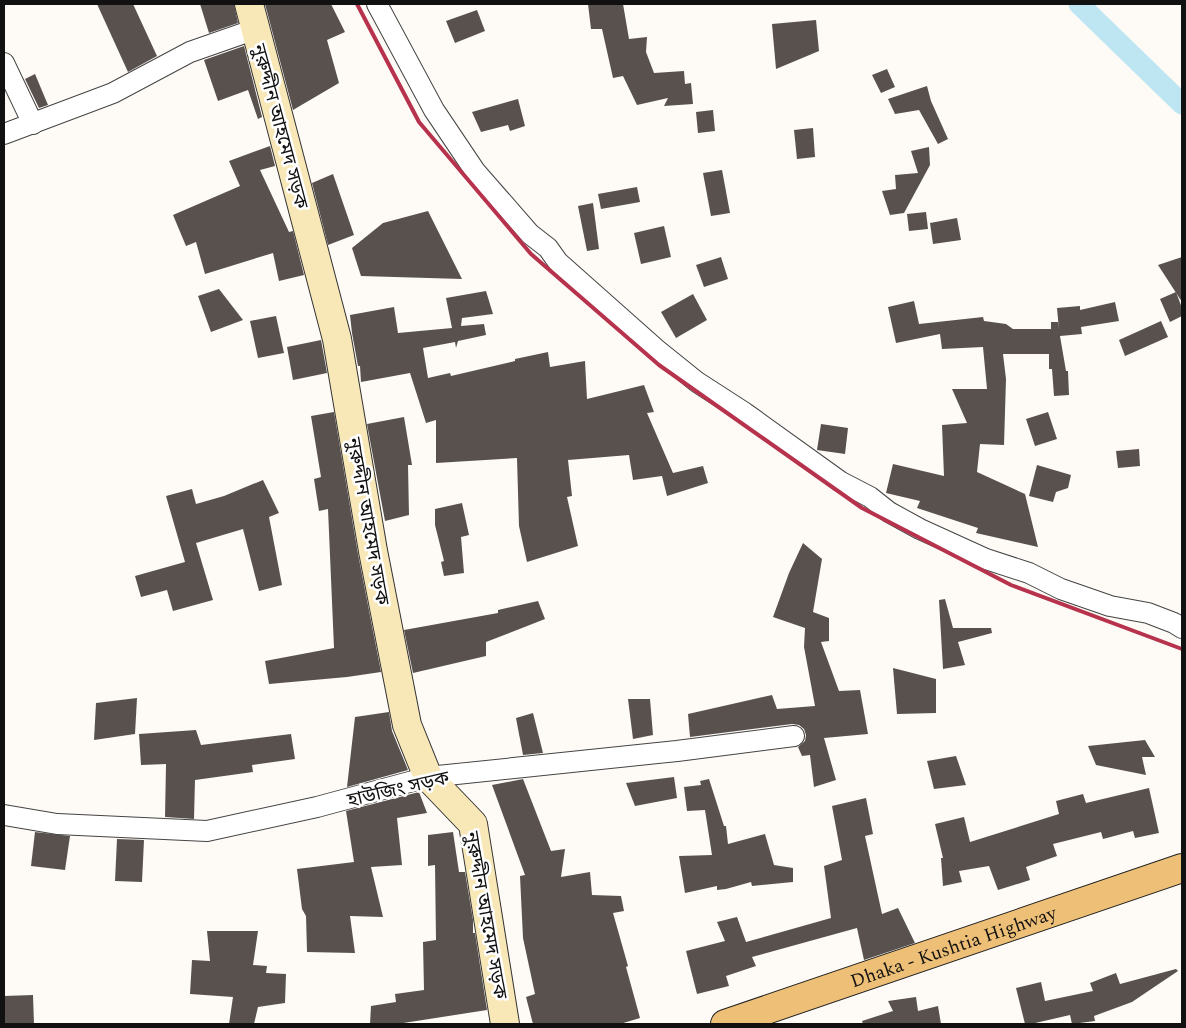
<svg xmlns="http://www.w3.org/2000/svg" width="1186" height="1028" font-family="Spectral,'Noto Sans Bengali',serif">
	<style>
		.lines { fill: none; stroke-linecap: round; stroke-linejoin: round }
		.canal { stroke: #bee6f2; stroke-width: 21 }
		.building { fill: #59514e }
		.minor-casing { stroke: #444; stroke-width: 22 }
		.secondary-casing { stroke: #333; stroke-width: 30 }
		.primary-casing { stroke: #222; stroke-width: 30 }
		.minor { stroke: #fff; stroke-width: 20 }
		.secondary { stroke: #f8e7b7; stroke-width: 28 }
		.primary { stroke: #edbf77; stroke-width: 28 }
		.rail { stroke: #b7334d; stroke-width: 4 }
		.labels { text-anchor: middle; stroke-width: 5; stroke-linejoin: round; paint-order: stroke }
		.street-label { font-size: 19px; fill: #111; stroke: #fff }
	</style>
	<rect width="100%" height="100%" fill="#fefbf6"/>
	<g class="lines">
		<path class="canal" d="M1079,4l103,100"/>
	</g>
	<g class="building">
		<path d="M97,4h36l24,52 -29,16z"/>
		<path d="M200,4h34l4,19 -29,10z"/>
		<path d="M265,4h66l14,28 -18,8 12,43 -46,27z"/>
		<path d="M588,4h35l6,35 18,-2 -1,15 8,21 30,-2 1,13 6,-1 2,21 -29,2 4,-8 -31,7 -14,-29 -10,2 -11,-49h-11z"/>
		<path d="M477,10l8,21 -30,12 -9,-22z"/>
		<path d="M816,20l3,31 -43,18 -4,-45z"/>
		<path d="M244,46l18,71 -4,2 -10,-29 -30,11 -14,-41z"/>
		<path d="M887,69l8,18 -14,6 -9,-18z"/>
		<path d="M35,74l13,31 -9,3 -14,-29z"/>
		<path d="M927,86l4,15 17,38 -10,5 -19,-34 -24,4 -7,-15z"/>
		<path d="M518,99l7,27 -15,5 -2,-6 -27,7 -9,-20z"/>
		<path d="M713,110l2,21 -17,2 -2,-21z"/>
		<path d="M813,128l2,29 -18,2 -3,-29z"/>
		<path d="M270,146l5,20 -15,4 29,62 4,-1 11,44 -25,6 -6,-28 -68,21 -9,-32 -10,4 -13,-31 67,-29 -11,-25z"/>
		<path d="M929,147l1,18 -26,48 -14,2 -8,-24 14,-2 -1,-14 23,-2 -7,-22z"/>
		<path d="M722,170l8,43 -19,3 -8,-43z"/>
		<path d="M333,174l21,61 -26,10 -16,-62z"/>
		<path d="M637,187l3,15 -39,7 -3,-15z"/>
		<path d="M593,203l6,46 -12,2 -9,-45z"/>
		<path d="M428,211l34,68 -101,-3 -9,-28 31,-25z"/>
		<path d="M926,212l2,17 -19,2 -2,-17z"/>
		<path d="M957,218l4,22 -28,4 -3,-21z"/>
		<path d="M664,226l7,31 -30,7 -7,-31z"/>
		<path d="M721,257l7,22 -24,8 -8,-22z"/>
		<path d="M1182,257v45l-24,-37z"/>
		<path d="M219,289l24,31 -32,12 -13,-36z"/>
		<path d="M486,291l7,23 -31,4 -1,8 23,-2 2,11 -28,6 -2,7 -1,-6 -32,6 5,30 22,-5 1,3 64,-15v-2l33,-7 2,15 35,-6 2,38 57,-14 10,27 -7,1 26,60 30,-7 5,17 -41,13 -5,-20 -29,4 -4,-25 -61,5 4,36 -5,1 11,49 -51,16 -8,-36 -2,-68 -81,5v-43l-10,3 -16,-50 -49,9 -1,-16h-2l-6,-33 -2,-18 44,-8 4,26 54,-5 -6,-30z"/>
		<path d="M1176,292l6,16v8l-12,6 -10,-23z"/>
		<path d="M693,294l14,26 -31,18 -15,-26z"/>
		<path d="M914,301l5,23 64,-7 1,4 22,3 7,5h38v-7h7l1,8 -2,-22 23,-2v4l35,-8 4,19 -38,6 1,7 -22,2 6,35h2l1,24 -15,1 -2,-27h-3v-15h-46l3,25 -2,66 -24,-1 -3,28 48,22 13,53 -62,-14 2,-5 -61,-20 3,-7 -34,-8 7,-29 51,12 -2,-51 25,-2 -15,-34h35l-4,-42 -41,2 -2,-15 -44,9 -8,-36z"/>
		<path d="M276,316l8,37 -26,5 -8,-37z"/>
		<path d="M1161,321l7,16 -43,19 -6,-16z"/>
		<path d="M321,340l6,33 -34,7 -6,-33z"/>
		<path d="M334,412l24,142 23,118 -34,5 -78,7 -4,-23 69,-13 -6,-139 -9,2 -5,-32 7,-2 -10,-61z"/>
		<path d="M1048,412l9,27 -22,7 -9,-27z"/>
		<path d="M404,417l8,48h-4l1,50 -24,6 -18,-97z"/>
		<path d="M821,424l27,4 -3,26 -28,-4z"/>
		<path d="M1139,449l1,17 -22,2 -2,-17z"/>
		<path d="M1037,465l34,10 -3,13 -12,4 -3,10 -24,-6z"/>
		<path d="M263,480l16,33 -10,4 13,68 -23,6 -16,-62 -47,14 17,57 -40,11 -6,-21 -26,7 -6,-21 50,-14 -19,-66 26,-7 4,15 28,-8z"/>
		<path d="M462,503l7,32 -8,2 3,36 -20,3 -3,-14 3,-1 -9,-36v-16z"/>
		<path d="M803,543l19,16 -9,53 16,6v23l-8,1 18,49 21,-1 8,44 -44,4 12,42 -22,7 -4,-32 -8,1 -4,-9 7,-6 1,-6 -2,-6 -5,-4 -7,-1 -102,13 -2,-23 84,-19 5,14 38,-3 -11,-59 1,-19 -32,-11 16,-44z"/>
		<path d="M945,599l8,29h38l1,5 -34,9 7,23 -22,4 -4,-69z"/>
		<path d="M538,601l7,18 -59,23v14l-73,17 -9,-43 94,-17v-3z"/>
		<path d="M893,668l43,11v34l-39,1z"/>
		<path d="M137,698l-2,36 -41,6 2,-37z"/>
		<path d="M628,699h22l3,36 -20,4z"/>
		<path d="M389,712l3,19 16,39 -61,17 8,-70z"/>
		<path d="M533,713l10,40 -20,2 -7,-37z"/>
		<path d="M196,730l5,15 90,-11 4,25 -43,6 1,7 -58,8 -1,39 -29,-2 1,-53 -25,1 -2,-31z"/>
		<path d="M1145,740l10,17h-13l4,18 -50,-10 -8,-19z"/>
		<path d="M956,756l10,29 -32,4 -7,-28z"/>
		<path d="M674,777l3,21 -42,8 -9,-23z"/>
		<path d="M523,779l28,72 14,-2 -4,28 29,-5 2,23 29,1 3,15 -11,2 15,53 -2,1 14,51 -20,6h-87l-7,-27 9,-3 -12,-56 -3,-62 5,-1 -33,-90z"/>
		<path d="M709,779l15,47h2l2,18 37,-10 9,31 19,3v14l-41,4 -1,-4 -25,7 -9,1v-4l-32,7 -6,-37 33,-1 -7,-45 -18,1 -3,-24 17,-2 -1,-4z"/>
		<path d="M1149,788l10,45 -24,5 -2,-7 -30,8 -2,-7 -48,12 4,12 -31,11 4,13 -32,10 -9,-24 -30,5 3,11 -19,4 -2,-28h2l-8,-34 29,-7 6,25 89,-28 -3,-13 27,-7 3,9z"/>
		<path d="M419,792l8,21 -30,5 5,47 -31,2 12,50 -33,-1 5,37 -48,-1 -1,-36 -4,-7 -5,-40 57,-7 -8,-51z"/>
		<path d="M866,798l7,36 -8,2 17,78 16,-6 17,35 -51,17 -7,-32 -105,29 4,9 -30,10 3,10 -32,8 -11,-43 39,-10 -8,-19 20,-5 9,25 85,-24 -7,-52 18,-6 -10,-54z"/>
		<path d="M35,832l35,4 -5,34 -34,-4z"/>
		<path d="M453,832l6,40h6l8,48v13h2l12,77 -90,14h-27l1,-18 25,-4 -1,-8 29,-4 -1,-48 13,-2 -1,-75 -7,1v-31z"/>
		<path d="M117,839l27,1 -2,42 -27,-1z"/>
		<path d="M207,931h51l-5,34 14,1 -1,7 20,1 -1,29 -27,4 -4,17h-25l4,-27 -43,-3 2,-34 18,1z"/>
		<path d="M1176,969l2,2 -46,31 -38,14 1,5 -23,3 -2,-9 -39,9h-6l-9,-36 25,-6 4,19 48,-10 -3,-8 26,-10 4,11z"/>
		<path d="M33,995l1,29h-30v-28z"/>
		<path d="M916,997l2,14 20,-5 3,18h-78l-1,-3 31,-10 -5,-10z"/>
	</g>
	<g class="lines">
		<g class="minor-casing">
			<g id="minor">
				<path d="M377,4l57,106 41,61 55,63 18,14 10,14 98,87 41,33 48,31 96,69 29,15 19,15 31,17 66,30 43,14 32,16 49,17 38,7 26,10 8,5"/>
				<path d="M4,63l29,61"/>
				<path d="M4,134l109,-41 77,-41 66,-23"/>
				<path d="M4,815l53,9 150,7 110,-24 111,-30 249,-26 117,-15"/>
			</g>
		</g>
		<g class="secondary-casing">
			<path id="secondary" d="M249,4l88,335 36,212 34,174 21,52 45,47 32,200"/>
		</g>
		<g class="primary-casing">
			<g id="primary">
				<path id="s1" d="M725,1024l457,-156"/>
			</g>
		</g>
		<use href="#minor" class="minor"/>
		<use href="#secondary" class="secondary"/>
		<use href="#primary" class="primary"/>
		<path class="rail" d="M357,4l62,118 112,132 128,111 203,143 149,77 171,64"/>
	</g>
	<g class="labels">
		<g class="street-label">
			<text transform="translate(281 126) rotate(75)" y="7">নুরুদ্দীন আহমেদ সড়ক</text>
			<text transform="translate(369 521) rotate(80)" y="7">নুরুদ্দীন আহমেদ সড়ক</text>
			<text transform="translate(398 788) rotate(-13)" y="7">হাউজিং সড়ক</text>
			<text transform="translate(487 915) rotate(80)" y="7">নুরুদ্দীন আহমেদ সড়ক</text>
			<text dy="7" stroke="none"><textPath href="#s1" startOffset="241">Dhaka - Kushtia Highway</textPath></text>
		</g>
	</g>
	<rect width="1186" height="1028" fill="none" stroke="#111111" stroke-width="10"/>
</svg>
